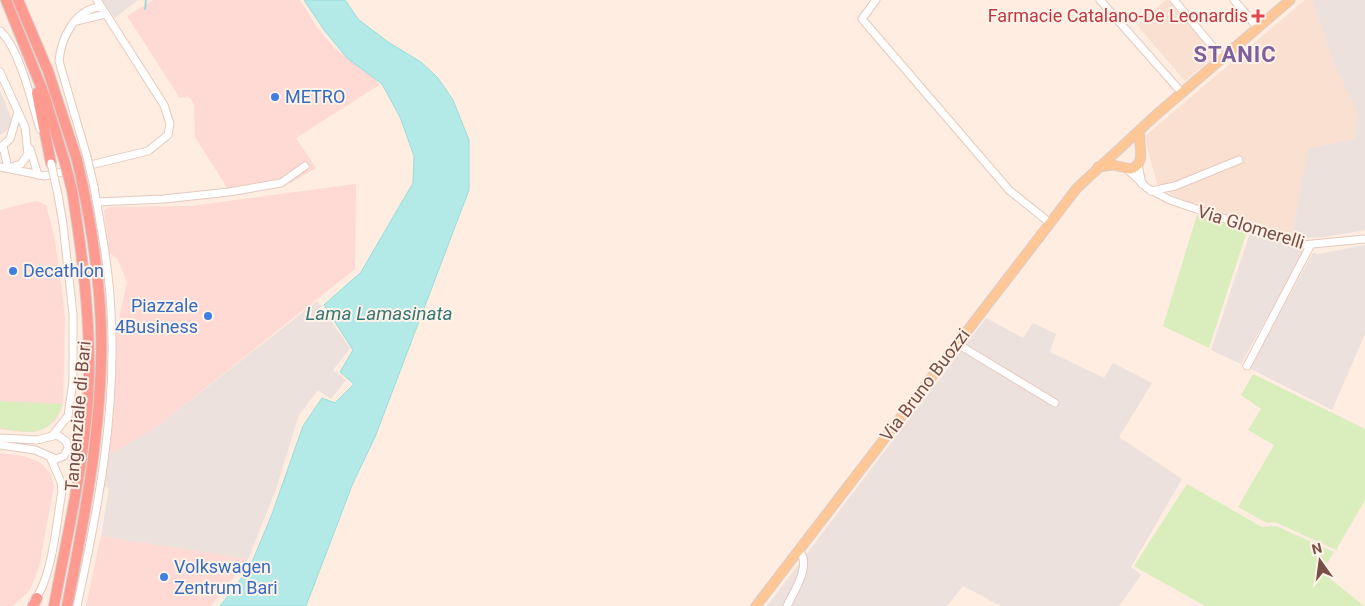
<svg xmlns="http://www.w3.org/2000/svg" width="1365" height="606" font-family="Roboto,sans-serif">
	<style>
		.residential { fill: #f9e0d1 }
		.commercial { fill: #ffd9d3 }
		.industrial { fill: #ece1dc }
		.green { fill: #d9edbd }
		.water { fill: #b3eae8; stroke: #98dddb }
		.lines { fill: none; stroke-linecap: round; stroke-linejoin: round }
		.stream { stroke: #98dddb; stroke-width: 2 }
		.minor-casing { stroke: #e5c9be; stroke-width: 9 }
		.major-casing { stroke: #d9cdcb; stroke-width: 11 }
		.highway-casing { stroke: #d9cdcb; stroke-width: 12 }
		.minor { stroke: #fff; stroke-width: 7 }
		.major { stroke: #ffc696; stroke-width: 9 }
		.highway { stroke: #ff9a90; stroke-width: 10 }
		.minor-bridge-casing { stroke: #e5c9be; stroke-width: 9; stroke-linecap: butt }
		.highway-bridge-casing { stroke: #d9cdcb; stroke-width: 12; stroke-linecap: butt }
		.minor-bridge { stroke: #fff; stroke-width: 7 }
		.highway-bridge { stroke: #ff9a90; stroke-width: 10 }
		.health-dot { fill: #e0444e; stroke: #fff2e8; stroke-width: 2 }
		.shop-dot { fill: #3f7fe0; stroke: #fff2e8; stroke-width: 2 }
		.labels { text-anchor: middle; stroke-width: 4; stroke-linejoin: round; paint-order: stroke }
		.health-label { font-size: 18px; fill: #be3a42; stroke: #fff2e8; text-anchor: end }
		.shop-label { font-size: 18px; fill: #366cbe; stroke: #fff2e8; text-anchor: start }
		.street-label { font-size: 18px; fill: #784e45; stroke: #fff2e8 }
		.water-label { font-size: 19px; font-style: italic; fill: #357877; stroke: #fff2e8 }
		.district-label { font-size: 22px; font-weight: bold; letter-spacing: 1px; fill: #7d5f9c; stroke: #fff2e8 }
	</style>
	<rect width="100%" height="100%" fill="#feede0"/>
	<g class="residential">
		<path d="M1166,0h3l47,55 -31,26 -48,-56z"/>
		<path d="M1305,0h7l23,66 22,45 -2,28 -47,10 -16,87 -115,-38 -20,-15 -13,-46z"/>
	</g>
	<g class="commercial">
		<path d="M153,0h147l16,26 18,22 41,31 4,6 -83,53 20,30 -25,15 -62,11 -3,-8 -31,-49 -1,-34 -6,-7 -8,2 -53,-82z"/>
		<path d="M356,184l-1,85 -200,159 -46,28 5,-45 2,-79 11,-50 -10,-24 -8,-5 -5,-43 6,-3 81,-1z"/>
		<path d="M36,201l10,4 8,30 8,55 3,30 -2,84 -6,15 -11,9 -12,4h-12l-22,-3v-219z"/>
		<path d="M0,453l24,3 16,6 10,11 4,13 -15,81 -9,23 -17,16h-13z"/>
		<path d="M101,536l147,23 -37,47h-125z"/>
	</g>
	<g class="industrial">
		<path d="M102,0h36l-23,18z"/>
		<path d="M1312,0h53v230l-40,7 -20,1 -13,-2 16,-87 47,-10 2,-28 -22,-45z"/>
		<path d="M0,90l12,30 -3,9 -9,6z"/>
		<path d="M1250,233l55,17 -64,114 -30,-14z"/>
		<path d="M1365,245v89l-33,76 -83,-42 64,-115 5,1z"/>
		<path d="M317,301l33,47 -17,22 13,10 -15,19 -13,-9 -19,25 -24,77 -27,67 -147,-23 8,-48 -5,-1 3,-31 48,-28z"/>
		<path d="M986,318l37,20 10,-15 23,11 -6,18 54,26 9,-15 39,20 -33,54 63,42 -51,88 10,8 -22,31h-118l-38,-20 -16,20h-180z"/>
	</g>
	<g class="green">
		<path d="M1197,215l50,16 -38,117 -46,-22z"/>
		<path d="M1253,374l112,55v71l-29,50 -61,-28 -8,1 -29,-16 36,-62 -26,-15 13,-21 -20,-14z"/>
		<path d="M0,401l63,3c-14,33 -32,30 -63,24z"/>
		<path d="M1187,484l75,43 14,-1 58,26 -12,20 42,34h-159l-71,-40z"/>
	</g>
	<path class="water" d="M304,0h41l13,19 30,23 33,20 17,16 15,22 16,40v50l-94,247 -22,46 -47,123h-86l30,-39 22,-53 31,-88 19,-28 13,5 19,-19 -14,-12 13,-22 -29,-45 37,-33 52,-89 1,-27 -14,-39 -18,-33 -35,-26 -23,-28z"/>
	<g class="lines">
		<path class="stream" d="M145,9l1,-9"/>
		<g class="minor-casing">
			<g id="minor">
				<path d="M876,0l-14,19 147,171 41,33"/>
				<path d="M1100,0l81,92"/>
				<path d="M1174,0l48,58"/>
				<path d="M1234,0l24,28"/>
				<path d="M76,21l30,-7"/>
				<path d="M0,31c19,16 32,72 40,98"/>
				<path d="M0,72l25,55 3,27 -7,10 -13,4 -5,-22"/>
				<path d="M0,148l10,-9 8,-27"/>
				<path d="M30,149l8,26"/>
				<path d="M87,157l-28,-96c2,-23 16,-52 42,-54"/>
				<path d="M1138,165l4,19"/>
				<path d="M0,167l45,9 103,-25 20,-16 2,-11 -6,-19 -67,-105"/>
				<path d="M1127,169l20,19 23,12 132,45 63,-6"/>
				<path d="M1151,191l24,-5 64,-26"/>
				<path d="M97,202l67,-3 65,-7 52,-9 24,-17"/>
				<path d="M956,343l99,60"/>
				<path d="M1247,366l63,-120"/>
				<path d="M52,436l16,-20 5,-35v-67l-10,-90 -5,-29"/>
				<path d="M0,438l37,2 20,-5 9,6 2,7 -4,8 -8,3 -21,-9 -35,-5"/>
				<path d="M33,601c19,-18 24,-83 29,-110l-1,-9 -10,-23"/>
				<path d="M77,606c21,-97 40,-195 34,-295 -2,-42 -10,-83 -17,-124"/>
				<path d="M787,606c7,-14 25,-42 12,-55"/>
			</g>
		</g>
		<g class="major-casing">
			<g id="major">
				<path d="M1098,167l15,-2 18,4c17,-6 6,-25 9,-39"/>
				<path d="M756,606l321,-418 79,-73 134,-115"/>
			</g>
		</g>
		<g class="highway-casing">
			<g id="highway">
				<path d="M6,0l38,94 21,69"/>
				<path d="M18,0l30,71 29,89"/>
				<path d="M37,93l14,70"/>
				<path d="M33,606l4,-8"/>
				<path d="M54,606c14,-76 33,-152 35,-230 1,-62 -7,-124 -17,-186"/>
				<path d="M67,606c16,-81 32,-162 34,-245 2,-58 -6,-116 -18,-174"/>
			</g>
		</g>
		<use href="#minor" class="minor"/>
		<use href="#major" class="major"/>
		<use href="#highway" class="highway"/>
		<g class="minor-bridge-casing">
			<g id="minor-bridge">
				<path d="M87,157l7,30"/>
				<path d="M51,163l7,32"/>
			</g>
		</g>
		<g class="highway-bridge-casing">
			<g id="highway-bridge">
				<path d="M77,160l6,27"/>
				<path d="M65,163l7,27"/>
			</g>
		</g>
		<use href="#minor-bridge" class="minor-bridge"/>
		<use href="#highway-bridge" class="highway-bridge"/>
	</g>
	<path class="health-dot" d="M1255.5 8.5h5v5h5v5h-5v5h-5v-5h-5v-5h5z"/>
	<g class="shop-dot">
		<circle cx="275" cy="97" r="5"/>
		<circle cx="13" cy="271" r="5"/>
		<circle cx="208" cy="316" r="5"/>
		<circle cx="164" cy="577" r="5"/>
	</g>
	<g class="labels">
		<g class="health-label">
			<text x="1248" y="22">Farmacie Catalano-De Leonardis</text>
		</g>
		<g class="shop-label">
			<text x="285" y="103">METRO</text>
			<text x="23" y="277">Decathlon</text>
			<text x="198" y="312" text-anchor="end">Piazzale<tspan x="198" dy="21">4Business</tspan></text>
			<text x="174" y="573">Volkswagen<tspan x="174" dy="21">Zentrum Bari</tspan></text>
		</g>
		<g class="street-label">
			<text transform="translate(1251 227) rotate(17)" y="6">Via Glomerelli</text>
			<text transform="translate(925 385) rotate(-53)" y="6">Via Bruno Buozzi</text>
			<text transform="translate(78 416) rotate(-85)" y="6">Tangenziale di Bari</text>
		</g>
		<g class="water-label">
			<text x="379" y="320">Lama Lamasinata</text>
		</g>
		<g class="district-label">
			<text x="1235" y="62">STANIC</text>
		</g>
	</g>
	<g transform="translate(1320 561) rotate(346)" stroke="#fff2e8" stroke-width="4" paint-order="stroke">
	<path d="M0-4L9 19L0 12L-9 19Z" fill="#784e45"/>
	<text y="-8" font-size="14" font-weight="bold" text-anchor="middle" fill="#784e45">N</text>
	</g>
</svg>
